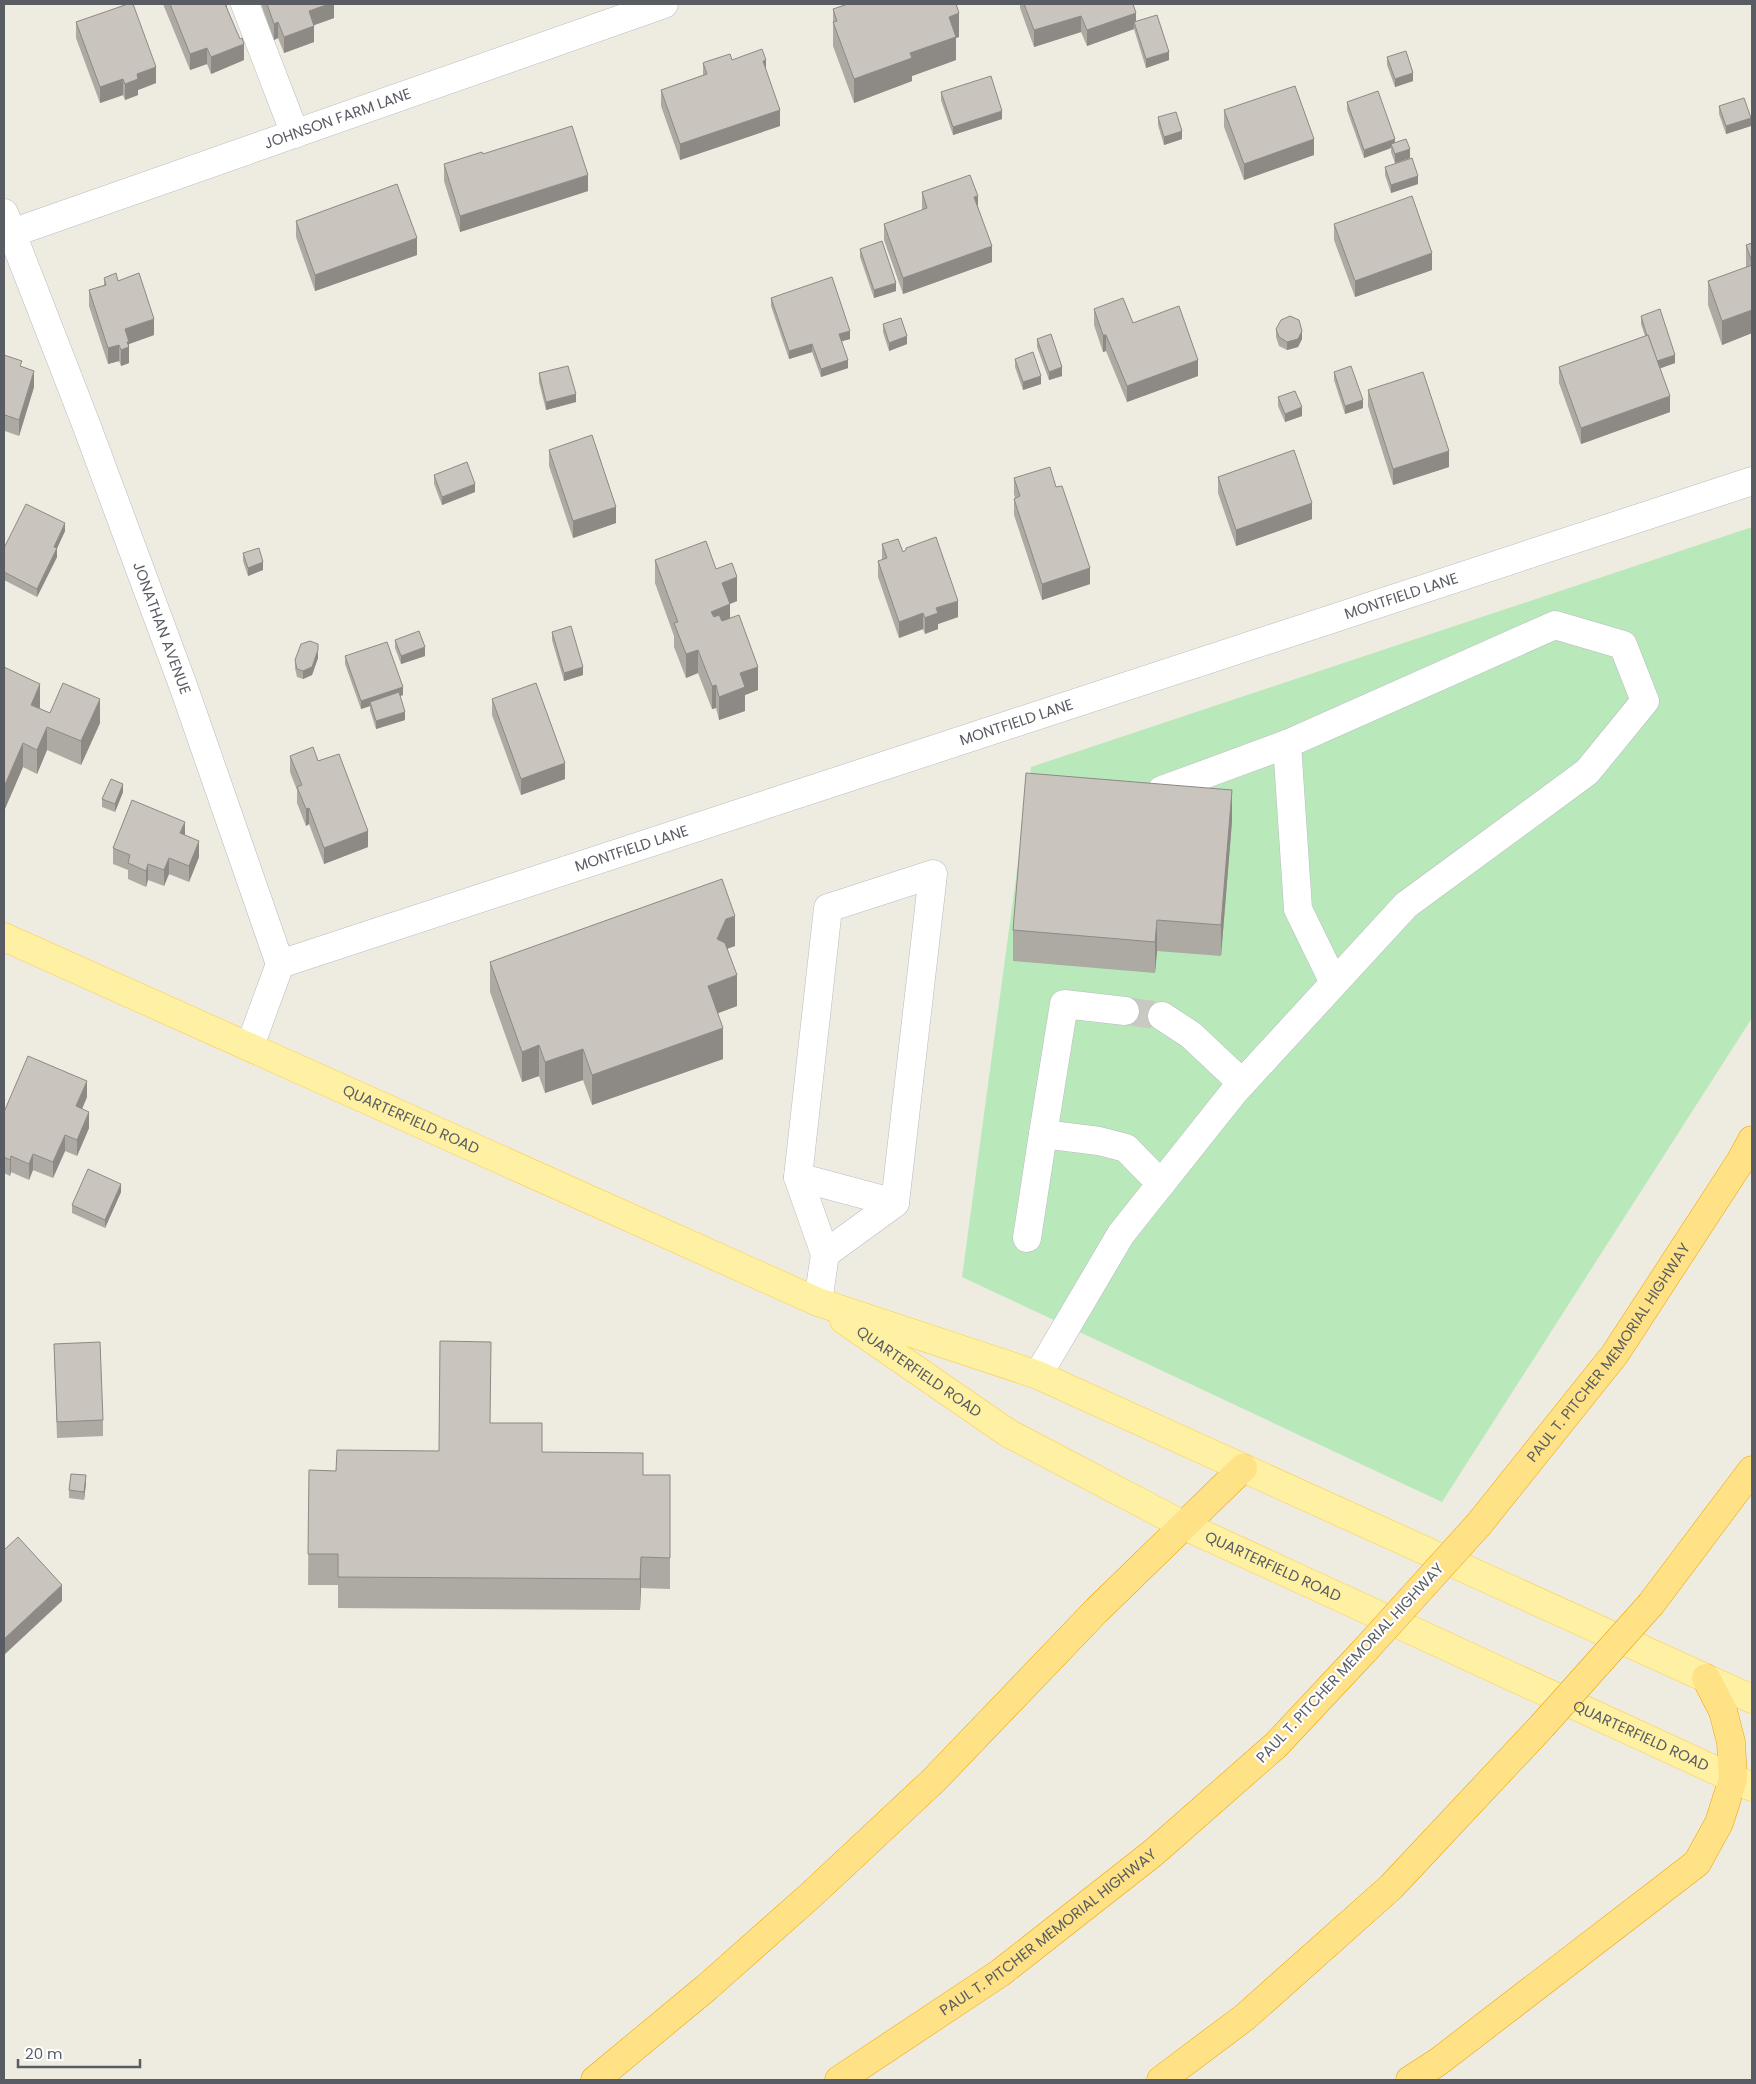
<svg xmlns="http://www.w3.org/2000/svg" width="1756" height="2084" font-family="Poppins,sans-serif">
	<style>
		.green { fill: #b9e9ba }
		.lines { fill: none; stroke-linecap: round; stroke-linejoin: round }
		.minor-tunnel { stroke: #c9c8c1; stroke-width: 28; stroke-dasharray: 28 14; stroke-linecap: butt }
		.minor-casing { stroke: #b8bbc1; stroke-width: 29 }
		.major-casing { stroke: #ffcd48; stroke-width: 29 }
		.highway-casing { stroke: #eea500; stroke-width: 29 }
		.minor { stroke: #fff; stroke-width: 28 }
		.major { stroke: #fff1a4; stroke-width: 28 }
		.highway { stroke: #ffe186; stroke-width: 28 }
		.highway-bridge-casing { stroke: #eea500; stroke-width: 29; stroke-linecap: butt }
		.highway-bridge { stroke: #ffe186; stroke-width: 28 }
		.wall { fill: #ada9a3 }
		.shaded-wall { fill: #8d8984 }
		.building { fill: #c9c4bd; stroke: #8d8984 }
		.labels { text-anchor: middle; stroke-width: 4.5; stroke-linejoin: round; paint-order: stroke }
		.street-label { font-size: 15px; fill: #595d63; stroke: #fff }
	</style>
	<rect width="100%" height="100%" fill="#eeebe0"/>
	<path class="green" d="M1752,527v491l-310,484 -480,-225 69,-510z"/>
	<g class="lines">
		<path class="minor-tunnel" d="M1125,1011l37,5"/>
		<g class="minor-casing">
			<g id="minor">
				<path d="M245,4l50,130"/>
				<path id="s1" d="M4,213l82,211 98,264 96,276 -30,82"/>
				<path id="s2" d="M12,233l652,-229"/>
				<path d="M1162,790l125,-46"/>
				<path id="s3" d="M280,964l1472,-483"/>
				<path d="M1162,1016l29,19 51,48"/>
				<path d="M1043,1134l21,-130 61,7"/>
				<path d="M798,1177l97,26"/>
				<path d="M1027,1238l16,-104 56,7 27,7 35,36"/>
				<path d="M818,1302l7,-48 -27,-77 30,-269 105,-34 -38,329 -70,51"/>
				<path d="M1038,1375l83,-141 113,-142 172,-187 181,-133 58,-71 -22,-56 -68,-20 -268,119 11,165 36,74"/>
			</g>
		</g>
		<g class="major-casing">
			<g id="major">
				<path id="s4" d="M4,937l814,365 220,73 714,324"/>
				<path id="s5" d="M844,1320l164,113 177,93 567,261"/>
			</g>
		</g>
		<g class="highway-casing">
			<g id="highway">
				<path id="s6" d="M1479,1524l136,-170 125,-192 12,-22"/>
				<path d="M1651,1604l101,-134"/>
				<path d="M595,2080l111,-92 105,-93 123,-115 163,-170 146,-142"/>
				<path id="s7" d="M839,2080l161,-107 153,-120 123,-108 90,-96"/>
				<path d="M1161,2080l84,-63 146,-130 151,-161"/>
				<path d="M1410,2080l28,-18 259,-199 22,-40 14,-44 -2,-37 -8,-31 -17,-33"/>
			</g>
		</g>
		<use href="#minor" class="minor"/>
		<use href="#major" class="major"/>
		<use href="#highway" class="highway"/>
		<g class="highway-bridge-casing">
			<g id="highway-bridge">
				<path d="M1366,1649l113,-125"/>
				<path d="M1542,1726l109,-122"/>
			</g>
		</g>
		<use href="#highway-bridge" class="highway-bridge"/>
	</g>
	<g class="wall">
		<path d="M163,4h64v4l17,52 -33,14 -4,-10 -17,6z"/>
		<path d="M261,4h73v14l-20,7v17l-30,11 -6,-15 -4,2z"/>
		<path d="M1020,4h113l3,18 33,38 -23,8 -12,-39 -47,17 -6,-14 -47,15 -14,-39z"/>
		<path d="M833,9l126,28 -3,1v22l-44,16v5l-58,22 -21,-57z"/>
		<path d="M76,22l80,61 -18,7v5l-13,5 -2,-5 -23,8 -24,-65z"/>
		<path d="M1387,57l26,24 -18,6 -8,-22z"/>
		<path d="M732,60l34,10 14,56 -100,34 -19,-54v-16l42,-15v-12z"/>
		<path d="M941,92l61,27 -49,16 -12,-35z"/>
		<path d="M1347,102l48,41 15,15 -15,5 -4,-11v-4l-27,10 -17,-48z"/>
		<path d="M1719,106l32,20 -25,8 -7,-20z"/>
		<path d="M1224,110l90,45 -70,25 -20,-53z"/>
		<path d="M1158,117l24,22 -18,6 -6,-20z"/>
		<path d="M483,154l105,37 -128,41 -16,-51v-17z"/>
		<path d="M1385,167l33,17 -27,9 -6,-18z"/>
		<path d="M922,192l56,14 14,56 -89,32 -19,-54v-16l38,-14z"/>
		<path d="M296,221l121,34 -102,36 -19,-54z"/>
		<path d="M1334,224l98,46 -77,27 -21,-57z"/>
		<path d="M1752,243v90l-30,12 -14,-40v-24l38,-13v-23z"/>
		<path d="M860,249l36,42 -22,7 -14,-41z"/>
		<path d="M104,278l14,3 36,54 -25,9v19l-8,3 -2,-5 -11,3 -19,-58v-16l15,-5z"/>
		<path d="M771,298l79,41 -8,2 6,27 -27,9 -9,-25 -23,7 -18,-53z"/>
		<path d="M1094,309l39,14 65,53 -71,26 -21,-51 -3,1 -9,-27z"/>
		<path d="M1641,316l34,47 -15,5 10,44 -89,32 -22,-61v-16l86,-31 -4,-12z"/>
		<path d="M883,324l24,20 -18,7 -6,-19z"/>
		<path d="M1276,329l26,10 -4,8 -11,3 -8,-4 -3,-9z"/>
		<path d="M1037,339l25,37 -13,4 -12,-33z"/>
		<path d="M4,355l18,12 12,20 -15,49 -14,-5 -1,4z"/>
		<path d="M1015,359l26,25 -18,6 -8,-23z"/>
		<path d="M1334,372l29,36 -18,6 -11,-34z"/>
		<path d="M539,373l37,29 -30,8 -7,-28z"/>
		<path d="M1368,390l81,77 -56,18 -25,-79z"/>
		<path d="M1278,397l24,19 -17,6 -7,-16z"/>
		<path d="M549,450l67,73 -43,15 -24,-72z"/>
		<path d="M434,475l41,17 -33,13 -8,-21z"/>
		<path d="M1218,477l94,42 -76,27 -18,-53z"/>
		<path d="M1014,478l42,9 34,97 -48,16 -28,-85v-16l1,-1 -1,-4z"/>
		<path d="M65,531l-8,17v9l-20,40 -33,-17v-32z"/>
		<path d="M882,544l21,8 3,-2v-2l52,69 -20,7v5l-11,4 -2,1 -2,-5 -24,9 -21,-61v-16l4,-1z"/>
		<path d="M243,553l20,17 -15,6 -5,-15z"/>
		<path d="M655,560l61,9 21,32 -7,3v14l28,72 -13,5v16l-26,9 -3,-12 -4,1 -14,-36 -12,5 -12,-31v-11l-19,-53z"/>
		<path d="M552,632l31,43 -19,6 -12,-41z"/>
		<path d="M395,640l30,16 -24,8 -6,-16z"/>
		<path d="M345,656l58,39 -3,1 5,24 -29,9 -6,-19v-4l-9,3 -16,-45z"/>
		<path d="M318,658l-6,17 -9,4 -6,-2 -2,-9v-8z"/>
		<path d="M4,667l36,40 -1,1 11,5 50,10 -19,42 -34,-15 -10,24 -14,-7 -19,44z"/>
		<path d="M492,699l73,80 -44,16 -29,-80z"/>
		<path d="M290,756l28,5 50,86 -44,17 -15,-40 -3,2 -9,-23v-13l-7,-18z"/>
		<path d="M123,792l-8,20 -13,-5v-8z"/>
		<path d="M1232,821l-11,135 -64,-5 -2,22 -142,-12v-31z"/>
		<path d="M185,835l14,22 -10,25 -20,-8 -5,12 -16,-6 -2,7 -18,-8v-9l-15,-6v-16z"/>
		<path d="M735,946l-8,3 10,57 -19,7 5,46 -131,46 -9,-25 -38,13 -6,-17 -17,6 -32,-90v-30z"/>
		<path d="M87,1097l-5,12 7,19 -12,28 -12,-5 -12,27 -20,-8 -4,10 -18,-8 -1,4 -6,-3v-61z"/>
		<path d="M121,1192l-16,36 -33,-15v-8z"/>
		<path d="M54,1344l49,76v16l-46,2z"/>
		<path d="M439,1451l103,1 101,23h27v114l-29,-1 -1,22 -302,-2v-23h-30l1,-115 27,1z"/>
		<path d="M86,1483l-2,17 -15,-2v-8z"/>
	</g>
	<g class="shaded-wall">
		<path d="M329,4h5v14l-25,9v-16z"/>
		<path d="M959,13v24l-3,1v22l-44,16v5l-58,22v-24l56,-26 39,-36z"/>
		<path d="M1136,13v14l-2,-5v7l-47,17v-16z"/>
		<path d="M1081,16v16l-47,15v-17z"/>
		<path d="M278,22v16l-4,2v-16z"/>
		<path d="M314,26v16l-30,11v-16z"/>
		<path d="M244,44v16l-33,14v-17z"/>
		<path d="M207,48v16l-17,6v-16z"/>
		<path d="M1169,52v8l-23,8v-9z"/>
		<path d="M766,60v16l-3,-15z"/>
		<path d="M156,67v16l-18,7v5l-13,5v-16l12,-10z"/>
		<path d="M1413,73v8l-18,6v-8z"/>
		<path d="M123,79v16l-23,8v-16z"/>
		<path d="M780,110v16l-100,34v-16z"/>
		<path d="M1002,111v8l-49,16v-8z"/>
		<path d="M1751,118v8l-25,8v-8z"/>
		<path d="M1182,131v8l-18,6v-8z"/>
		<path d="M1314,139v16l-70,25v-16z"/>
		<path d="M1395,139v8l-4,-3v4l-27,10v-8z"/>
		<path d="M1410,149v9l-15,5v-9z"/>
		<path d="M588,175v16l-128,41v-16z"/>
		<path d="M1418,176v8l-27,9v-8z"/>
		<path d="M978,196v16l-4,-15z"/>
		<path d="M417,238v17l-102,36v-16z"/>
		<path d="M992,246v16l-89,32v-16z"/>
		<path d="M1432,253v17l-77,27v-16z"/>
		<path d="M896,283v8l-22,7v-8z"/>
		<path d="M1752,310v23l-30,12v-24z"/>
		<path d="M154,319v16l-25,9v19l-8,3v-16l4,-21z"/>
		<path d="M850,331v8l-11,3v-8z"/>
		<path d="M1302,331v8l-4,8 -11,3v-8z"/>
		<path d="M1103,335h3v16l-3,1z"/>
		<path d="M907,336v8l-18,7v-8z"/>
		<path d="M812,344v8l-23,7v-8z"/>
		<path d="M119,345v16l-11,3v-16z"/>
		<path d="M1675,355v8l-19,7v-9z"/>
		<path d="M848,360v8l-27,9v-8z"/>
		<path d="M1198,360v16l-71,26v-16z"/>
		<path d="M1062,367v9l-13,4v-8z"/>
		<path d="M34,371v16l-15,49v-16z"/>
		<path d="M1041,376v8l-18,6v-8z"/>
		<path d="M576,394v8l-30,8v-8z"/>
		<path d="M1670,396v16l-89,32v-16z"/>
		<path d="M1363,400v8l-18,6v-8z"/>
		<path d="M1302,407v9l-17,6v-8z"/>
		<path d="M5,415v16l-1,4v-17z"/>
		<path d="M1449,451v16l-56,18v-16z"/>
		<path d="M475,484v8l-33,13v-8z"/>
		<path d="M1312,503v16l-76,27v-16z"/>
		<path d="M616,507v16l-43,15v-17z"/>
		<path d="M65,523v8l-11,24v-8z"/>
		<path d="M57,548v9l-20,40v-8z"/>
		<path d="M263,562v8l-15,6v-8z"/>
		<path d="M1090,568v16l-48,16v-16z"/>
		<path d="M737,577v24l-15,6v-24z"/>
		<path d="M958,601v16l-20,7v5l-13,5v-16l11,-10z"/>
		<path d="M730,604v24l-19,7v-23z"/>
		<path d="M923,613v16l-24,9v-16z"/>
		<path d="M425,647v9l-24,8v-8z"/>
		<path d="M318,650v8l-6,17 -9,4v-8z"/>
		<path d="M698,650v23l-12,5v-24z"/>
		<path d="M583,667v8l-19,6v-8z"/>
		<path d="M758,667v23l-13,5v16l-26,9v-23l21,-24z"/>
		<path d="M40,684v23l-9,21v-23z"/>
		<path d="M716,685v23l-4,1v-23z"/>
		<path d="M403,687v8l-32,11 -1,-4v4l-9,3v-8z"/>
		<path d="M100,699v24l-19,42v-24z"/>
		<path d="M405,712v8l-29,9v-8z"/>
		<path d="M47,727v23l-10,24v-24z"/>
		<path d="M23,743v24l-19,44v-24z"/>
		<path d="M565,763v16l-44,16v-16z"/>
		<path d="M123,784v8l-8,20v-8z"/>
		<path d="M1232,790v31l-11,135v-31z"/>
		<path d="M309,808v16l-3,2v-17z"/>
		<path d="M185,822v16l-5,-5z"/>
		<path d="M368,831v16l-44,17v-16z"/>
		<path d="M199,841v16l-10,25v-16z"/>
		<path d="M169,858v16l-5,12v-16z"/>
		<path d="M148,864v16l-2,7v-16z"/>
		<path d="M735,916v30l-9,3 -9,-10 9,-20z"/>
		<path d="M1157,920v31l-2,22v-31z"/>
		<path d="M737,975v31l-29,11v-31z"/>
		<path d="M723,1028v31l-131,46v-30z"/>
		<path d="M539,1045v31l-17,6v-30z"/>
		<path d="M583,1049v31l-38,13v-31z"/>
		<path d="M87,1081v16l-11,26v-17z"/>
		<path d="M89,1112v16l-12,28v-16z"/>
		<path d="M65,1135v16l-12,27v-16z"/>
		<path d="M33,1154v16l-4,10v-16z"/>
		<path d="M11,1156v16l-1,4v-16z"/>
		<path d="M121,1184v8l-16,36v-8z"/>
		<path d="M86,1475v8l-2,17v-8z"/>
		<path d="M641,1557v31l-1,22v-31z"/>
		<path d="M62,1585v16l-58,54v-16z"/>
	</g>
	<g class="building">
		<path d="M128,4h5l23,63 -19,7 1,5 -13,5 -2,-5 -23,8 -24,-65z"/>
		<path d="M170,4h55l15,35 2,-1 2,6 -33,13 -4,-9 -17,6z"/>
		<path d="M267,4h62l-20,7 5,15 -30,11 -6,-15 -4,2z"/>
		<path d="M848,4h108l3,9 -10,4 7,20 -46,16 2,5 -58,21 -21,-57 4,-1 -4,-12z"/>
		<path d="M1024,4h109l3,9 -49,17 -6,-14 -47,14z"/>
		<path d="M1157,15l12,37 -23,7 -12,-37z"/>
		<path d="M762,49l4,11 -3,1 17,49 -100,34 -19,-54 46,-16 -4,-11 2,-1 25,-8 2,6z"/>
		<path d="M1406,51l7,22 -18,6 -8,-22z"/>
		<path d="M991,76l11,35 -49,16 -12,-35z"/>
		<path d="M1295,86l19,53 -70,25 -20,-54z"/>
		<path d="M1378,91l17,48 -31,11 -17,-48z"/>
		<path d="M1744,98l7,20 -25,8 -7,-20z"/>
		<path d="M1176,112l6,19 -18,6 -6,-20z"/>
		<path d="M572,126l16,49 -128,41 -16,-52 38,-12 1,2z"/>
		<path d="M1406,139l4,10 -15,5 -4,-10z"/>
		<path d="M1412,158l6,18 -27,9 -6,-18z"/>
		<path d="M970,175l8,21 -4,1 18,49 -89,32 -19,-54 43,-16 -5,-16z"/>
		<path d="M397,184l20,54 -102,37 -19,-54z"/>
		<path d="M1412,196l20,57 -77,28 -21,-57z"/>
		<path d="M882,241l14,42 -22,7 -14,-41z"/>
		<path d="M1752,243v19l-6,-17z"/>
		<path d="M1752,265v45l-30,11 -14,-40z"/>
		<path d="M116,273l2,8 21,-8 15,46 -29,10 4,13h-2l2,5 -8,3 -2,-5 -11,3 -19,-58 17,-5 -2,-7z"/>
		<path d="M832,277l18,54 -11,3 9,26 -27,9 -9,-25 -23,7 -18,-53z"/>
		<path d="M1123,298l10,25 46,-17 19,54 -71,26 -21,-51h-3l-9,-26z"/>
		<path d="M1660,309l15,46 -18,6 -9,-26 -1,1 -6,-20z"/>
		<path d="M1290,316l9,4 3,11 -4,8 -11,3 -8,-5 -3,-8 5,-9z"/>
		<path d="M901,318l6,18 -18,7 -6,-19z"/>
		<path d="M1051,334l11,33 -13,5 -12,-33z"/>
		<path d="M1648,335l22,61 -89,32 -22,-61z"/>
		<path d="M1033,352l8,24 -18,6 -8,-23z"/>
		<path d="M4,355l18,6 -2,5 14,5 -15,49 -14,-5 -1,3z"/>
		<path d="M568,366l8,28 -30,8 -7,-29z"/>
		<path d="M1351,366l12,34 -18,6 -11,-34z"/>
		<path d="M1423,372l26,79 -56,18 -25,-79z"/>
		<path d="M1295,391l7,16 -17,7 -7,-17z"/>
		<path d="M592,435l24,72 -43,14 -24,-71z"/>
		<path d="M1294,450l18,53 -76,27 -18,-53z"/>
		<path d="M467,462l8,22 -33,13 -8,-22z"/>
		<path d="M1050,467l6,20 6,-1 28,82 -48,16 -28,-85 6,-3 -6,-18z"/>
		<path d="M26,504l39,19 -11,24 3,1 -20,41 -33,-17v-24z"/>
		<path d="M936,537l22,64 -22,7 2,5 -11,4 -2,1 -2,-5 -24,9 -21,-61 9,-3 -5,-14 16,-5 5,13 3,-2v-2z"/>
		<path d="M706,541l10,28 16,-6 5,14 -15,6 8,21 -19,8 3,5 5,-2 3,6 17,-6 19,52 -18,6 5,14 -26,10 -3,-12 -4,1 -14,-36 -12,4 -12,-31 4,-1 -5,-13 -18,-49z"/>
		<path d="M259,548l4,14 -15,6 -5,-15z"/>
		<path d="M571,626l12,41 -19,6 -12,-41z"/>
		<path d="M419,631l6,16 -24,9 -6,-16z"/>
		<path d="M310,641l8,3v6l-6,17 -9,4 -6,-2 -2,-9 6,-16z"/>
		<path d="M387,642l16,45 -42,14 -16,-45z"/>
		<path d="M4,667l36,17 -9,21 19,8 13,-30 37,16 -19,42 -34,-14 -10,23 -14,-7 -19,44z"/>
		<path d="M536,683l29,80 -44,16 -29,-80z"/>
		<path d="M399,692l6,20 -29,9 -6,-19z"/>
		<path d="M313,747l5,14 21,-7 29,77 -44,17 -15,-40 -3,1 -9,-22 5,-2 -12,-29z"/>
		<path d="M1026,773l206,17 -11,135 -64,-5 -2,22 -142,-12z"/>
		<path d="M111,779l12,5 -8,20 -13,-5z"/>
		<path d="M132,800l53,22 -5,11 19,8 -10,25 -20,-8 -5,12 -16,-6 -2,7 -18,-8 2,-8 -17,-7z"/>
		<path d="M722,879l13,37 -9,3 -9,20 8,4 12,32 -29,11 15,42 -131,47 -9,-26 -38,13 -6,-17 -17,7 -32,-90z"/>
		<path d="M28,1056l59,25 -11,25 13,6 -12,28 -12,-5 -12,27 -20,-8 -4,10 -18,-8 -1,4 -6,-3v-45z"/>
		<path d="M88,1169l33,15 -16,36 -33,-15z"/>
		<path d="M440,1341l51,1 -1,81h52v29l101,1v22h27v83l-29,-1 -1,22 -302,-2v-23h-30l1,-84 27,1 1,-21 102,1z"/>
		<path d="M100,1342l3,78 -46,2 -3,-78z"/>
		<path d="M71,1474l15,1 -2,17 -15,-2z"/>
		<path d="M18,1537l44,48 -58,54v-89z"/>
	</g>
	<g class="labels">
		<g class="street-label">
			<text dy="5" stroke="none"><textPath href="#s2" startOffset="345">JOHNSON FARM LANE</textPath></text>
			<text dy="5" stroke="none"><textPath href="#s3" startOffset="1180">MONTFIELD LANE</textPath></text>
			<text dy="5" stroke="none"><textPath href="#s1" startOffset="444">JONATHAN AVENUE</textPath></text>
			<text dy="5" stroke="none"><textPath href="#s3" startOffset="775">MONTFIELD LANE</textPath></text>
			<text dy="5" stroke="none"><textPath href="#s3" startOffset="370">MONTFIELD LANE</textPath></text>
			<text dy="5" stroke="none"><textPath href="#s4" startOffset="446">QUARTERFIELD ROAD</textPath></text>
			<text dy="5" stroke="none"><textPath href="#s6" startOffset="215">PAUL T. PITCHER MEMORIAL HIGHWAY</textPath></text>
			<text dy="5" stroke="none"><textPath href="#s5" startOffset="91">QUARTERFIELD ROAD</textPath></text>
			<text dy="5" stroke="none"><textPath href="#s5" startOffset="496">QUARTERFIELD ROAD</textPath></text>
			<text transform="translate(1350 1663) rotate(-47)" y="5">PAUL T. PITCHER MEMORIAL HIGHWAY</text>
			<text dy="5" stroke="none"><textPath href="#s5" startOffset="901">QUARTERFIELD ROAD</textPath></text>
			<text dy="5" stroke="none"><textPath href="#s7" startOffset="256">PAUL T. PITCHER MEMORIAL HIGHWAY</textPath></text>
		</g>
	</g>
	<rect width="1756" height="2084" fill="none" stroke="#595d63" stroke-width="10"/>
	<path d="M18 2059v8h122v-8" fill="none" stroke="#595d63" stroke-width="2.5"/>
	<text x="25" y="2059" font-size="15" fill="#595d63" stroke="#ffffff" stroke-width="4" paint-order="stroke">20 m</text>
</svg>
